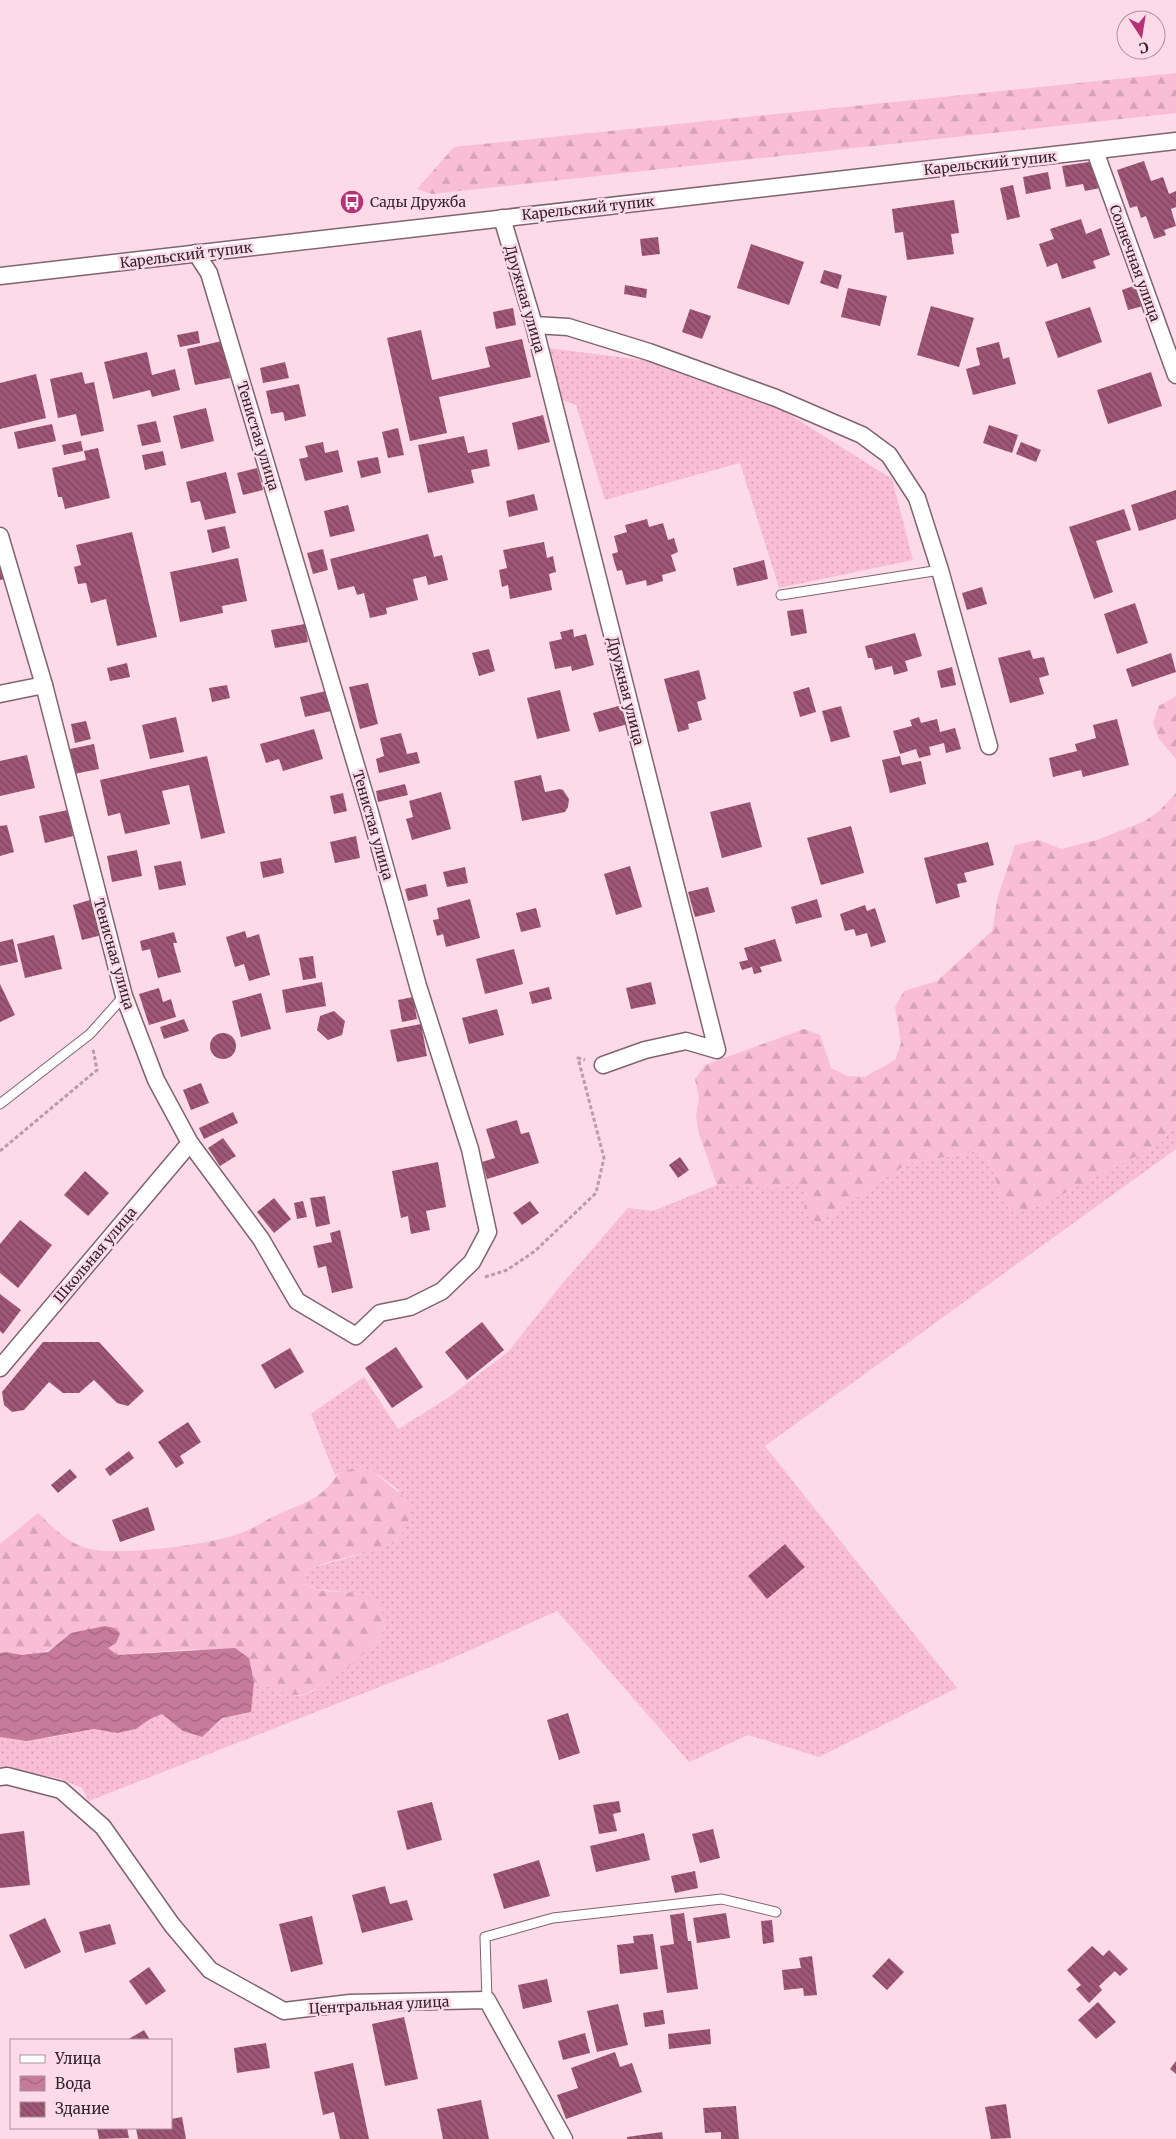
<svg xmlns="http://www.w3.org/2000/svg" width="1176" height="2139" font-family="Merriweather,serif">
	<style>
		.grass { fill: url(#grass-dots) }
		.forest { fill: url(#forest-firs) }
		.water { fill: url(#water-waves) }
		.building { fill: url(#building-back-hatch) }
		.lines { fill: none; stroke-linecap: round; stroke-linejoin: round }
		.service-casing { stroke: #80636e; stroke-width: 11 }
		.minor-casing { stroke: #80636e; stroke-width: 19 }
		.path { stroke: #b89da7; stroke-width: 3; stroke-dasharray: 4 2.5; stroke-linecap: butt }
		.service { stroke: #fff; stroke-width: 9 }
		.minor { stroke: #fff; stroke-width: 16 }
		.labels { text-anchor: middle; stroke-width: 5; stroke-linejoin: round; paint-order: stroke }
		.street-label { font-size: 14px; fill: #32252a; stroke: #fcdae7 }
		.poi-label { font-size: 14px; fill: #32252a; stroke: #fcdae7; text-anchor: start }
	</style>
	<defs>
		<pattern id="grass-dots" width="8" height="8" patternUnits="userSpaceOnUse" patternTransform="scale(1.25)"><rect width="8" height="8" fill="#f9bdd5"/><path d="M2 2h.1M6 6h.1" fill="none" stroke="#d6a2b7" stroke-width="1.8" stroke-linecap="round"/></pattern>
		<pattern id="forest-firs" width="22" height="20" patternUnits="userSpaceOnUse" patternTransform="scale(1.25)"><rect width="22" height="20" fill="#f9bdd5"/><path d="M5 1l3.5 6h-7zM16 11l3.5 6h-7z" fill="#d6a2b7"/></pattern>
		<pattern id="water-waves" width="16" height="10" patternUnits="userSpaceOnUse" patternTransform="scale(1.25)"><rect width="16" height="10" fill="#c77b9b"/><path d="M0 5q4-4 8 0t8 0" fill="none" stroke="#a2657f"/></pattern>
		<pattern id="building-back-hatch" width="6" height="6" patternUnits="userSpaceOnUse" patternTransform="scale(1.25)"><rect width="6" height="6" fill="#a05777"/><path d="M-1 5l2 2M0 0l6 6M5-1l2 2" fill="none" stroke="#7c445c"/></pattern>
	</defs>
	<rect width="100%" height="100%" fill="#fcdae7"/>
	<g class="grass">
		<path d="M547,348l95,12 142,51 108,68 21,81 -134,28 -39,-125 -135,37 -29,-95 -17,-6z"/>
		<path d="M1176,1121v28l-411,297 192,242 -138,69 -71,-22 -59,27 -132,-151 -109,49 -359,141 -7,-13 -24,-10 -58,-10v-31l49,1 45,-9 23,4 19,-4 14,-10 12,-5 21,17 19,6 20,-19 29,-6 3,-30 45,14 13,-4 45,-33 20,-19 8,-12 -37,-36 -29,-2 -15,-6 2,-14c31,-11 64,-14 92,-31l1,-49c-25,-18 -33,-30 -64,-15l-24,-61 53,-37 34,52 50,-31 61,-47 48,-61 71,-82 25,3 64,-26 60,3 17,-6 13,14 11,27 89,-59 71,-13 14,13 8,35 31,10 129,-65z"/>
	</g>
	<g class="forest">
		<path d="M1176,73v40l-744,81 -15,-5 37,-42z"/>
		<path d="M1176,696v63l-17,-20 -6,-16 6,-17z"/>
		<path d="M1176,793v328l-16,23 -97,50 -32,15 -17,4 -14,-14 -8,-35 -14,-13 -71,13 -89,59 -15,-10 4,-17 -13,-14 -16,6 -61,-3 -18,-51 -3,-18 3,-18 -4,-19 10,-14 99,-36 16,6 11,33 16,8 18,1 30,-17 6,-17 -6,-36 9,-16 33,-10 55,-50 6,-35 17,-51 24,-5 22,9 36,-9 48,-19 14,-10z"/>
		<path d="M363,1467l13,7 33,27c6,50 -42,50 -77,60 -9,2 -17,6 -26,9l-2,14c5,2 10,5 14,6 20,4 39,-2 56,11 7,7 13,17 10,27 -5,18 -68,68 -86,67 -15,0 -31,-9 -44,-13l-5,-24 -54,-9 -79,6 -8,-7 -37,-15c-17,14 -27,24 -51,22 -7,-1 -13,-4 -20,-2v-109l38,-31c14,13 26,27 45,34 28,11 126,-2 155,-13 15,-5 27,-14 41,-20 12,-6 27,-10 38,-18 23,-15 11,-25 46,-29z"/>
	</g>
	<path class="water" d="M105,1626l9,2 6,6 -4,9 -8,5 9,7 118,-7 14,10 5,24 -3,30 -29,6 -20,19 -19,-6 -21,-17 -12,5 -14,10 -19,4 -23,-4 -67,12 -27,-4v-84l6,-1 16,3 26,-3 23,-19z"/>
	<g class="building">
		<path d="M1096,161l4,27 -15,3 -2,-7 -17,3 -4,-21z"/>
		<path d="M1144,161l7,20 12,-4 6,17 7,-3v16l-5,2 5,17 -12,4 2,5 -12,4 -8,-23 -5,2 -4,-12 -7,2 -13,-38z"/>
		<path d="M1048,172l3,17 -25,5 -3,-17z"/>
		<path d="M1013,185l7,32 -13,3 -7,-32z"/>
		<path d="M954,200l5,33 -8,1 3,20 -47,6 -4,-28 -8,1 -3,-24z"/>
		<path d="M1081,219l5,15 15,-6 9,27 -17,6 3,7 -34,11 -5,-16 -10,4 -8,-23 15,-5 -4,-10z"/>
		<path d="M658,237l2,17 -18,2 -2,-17z"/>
		<path d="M751,244l53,18 -15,43 -52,-17z"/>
		<path d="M824,270l18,5 -4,14 -18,-6z"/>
		<path d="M625,285l22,4 -1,9 -22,-4z"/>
		<path d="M1136,285l7,21 -15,4 -6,-20z"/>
		<path d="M848,288l39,8 -7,30 -39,-9z"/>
		<path d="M931,306l43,12 -15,49 -42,-12z"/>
		<path d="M1090,307l12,35 -44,16 -13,-36z"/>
		<path d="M513,308l3,17 -20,4 -3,-17z"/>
		<path d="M690,309l21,7 -9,23 -20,-7z"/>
		<path d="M421,330l11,50 58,-13 -5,-20 37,-8 9,38 -92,20 8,36 -37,8 -23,-103z"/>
		<path d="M198,331l2,12 -20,4 -3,-12z"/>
		<path d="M222,341l8,37 -35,7 -8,-36z"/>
		<path d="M999,342l4,17 6,-2 7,27 -43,11 -7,-26 14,-4 -4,-17z"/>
		<path d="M147,352l5,23 23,-6 5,21 -28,7 -2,-7 -37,9 -9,-37z"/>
		<path d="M285,362l4,16 -26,5 -3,-15z"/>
		<path d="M82,372l3,12 9,-2 10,49 -23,5 -5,-22 -18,4 -8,-39z"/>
		<path d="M1151,372l11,34 -54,18 -11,-34z"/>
		<path d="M36,374l10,44 -46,11v-46z"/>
		<path d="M299,384l7,32 -21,5 -2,-9 -12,2 -5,-23z"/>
		<path d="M206,408l8,33 -33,8 -8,-33z"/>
		<path d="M543,415l7,27 -32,8 -6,-27z"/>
		<path d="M156,421l5,21 -19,4 -5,-21z"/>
		<path d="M52,424l4,17 -38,8 -4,-17z"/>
		<path d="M989,425l29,10 -6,18 -29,-10z"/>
		<path d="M398,428l6,27 -16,3 -6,-26z"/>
		<path d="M464,436l4,17 19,-4 3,17 -19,4 3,13 -46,10 -10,-48z"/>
		<path d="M81,441l2,10 -19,4 -2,-10z"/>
		<path d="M323,442l2,11 13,-3 5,22 -38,9 -6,-22 9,-2 -3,-11z"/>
		<path d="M1021,442l20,8 -5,12 -20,-8z"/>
		<path d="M98,448l12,50 -45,11 -3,-12h-4l-6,-29 34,-8 -2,-9z"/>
		<path d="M163,451l3,14 -21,5 -3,-15z"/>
		<path d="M378,457l3,16 -20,5 -4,-17z"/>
		<path d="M257,468l6,22 -20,5 -6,-22z"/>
		<path d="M226,472l10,41 -31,7 -5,-19 -9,2 -5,-21z"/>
		<path d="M1176,490v29l-37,12 -8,-26z"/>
		<path d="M534,494l4,16 -29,7 -3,-16z"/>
		<path d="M348,505l7,26 -25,6 -6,-26z"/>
		<path d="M1124,509l7,21 -35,11 17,51 -19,7 -25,-72z"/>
		<path d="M647,519l2,8 14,-4 5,17 6,-2 4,14 -7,3 5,16 -14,4 1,6 -16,5 -1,-6 -20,5 -4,-15 -5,1 -5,-17 6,-2 -4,-16 13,-4 -2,-7z"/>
		<path d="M225,526l5,22 -18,5 -5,-23z"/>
		<path d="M132,532l25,105 -40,9 -11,-47 -15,4 -5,-20 -8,1 -4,-17 7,-2 -5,-20z"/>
		<path d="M428,534l6,23 8,-2 6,25 -20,5 -2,-9 -13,3 5,21 -32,8 1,6 -17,4 -6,-25 -7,2 -3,-9 -16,4 -8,-31z"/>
		<path d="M544,542l3,16 6,-2 3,16 -7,2 3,16 -42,9 -2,-14 -6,2 -3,-17 8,-2 -4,-18z"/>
		<path d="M323,549l5,21 -15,4 -6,-21z"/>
		<path d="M0,558l8,20 -8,2z"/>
		<path d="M238,558l9,43 -25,5 1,7 -43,9 -10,-50z"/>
		<path d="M764,560l4,19 -31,7 -4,-18z"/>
		<path d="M982,587l5,17 -20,6 -5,-17z"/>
		<path d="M1135,603l13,40 -31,11 -13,-40z"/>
		<path d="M803,609l4,24 -16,3 -4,-25z"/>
		<path d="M305,624l3,18 -33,6 -4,-18z"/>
		<path d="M573,629l1,8 12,-3 8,31 -22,6 -1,-5 -16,3 -6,-27 13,-3 -2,-7z"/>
		<path d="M915,633l7,23 -17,5 3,10 -14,4 -2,-9 -17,4 -3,-12h-4l-3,-12z"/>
		<path d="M489,649l6,22 -16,5 -7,-23z"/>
		<path d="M1030,650l3,9 11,-2 5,18 -10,3 5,16 -34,9 -12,-45z"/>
		<path d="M1171,653l5,19 -44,15 -6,-18z"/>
		<path d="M127,663l3,14 -20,4 -3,-13z"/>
		<path d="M952,667l4,18 -15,3 -4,-17z"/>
		<path d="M699,670l7,29 -9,3 5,18 -14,4 1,5 -11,3 -14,-53z"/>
		<path d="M368,683l10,41 -18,5 -11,-42z"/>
		<path d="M227,685l3,13 -18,4 -3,-14z"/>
		<path d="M809,687l7,25 -16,5 -7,-25z"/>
		<path d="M560,690l10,41 -33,8 -10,-41z"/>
		<path d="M326,691l5,20 -26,6 -5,-20z"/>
		<path d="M622,705l6,19 -29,8 -6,-19z"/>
		<path d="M841,706l9,31 -19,5 -9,-31z"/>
		<path d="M176,717l8,35 -34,7 -8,-34z"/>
		<path d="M919,717l2,6 16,-4 3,13 15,-4 6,21 -15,4 -2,-10 -15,4 2,8 -12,3 -3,-9 -16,5 -7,-23 19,-5 -2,-6z"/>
		<path d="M1117,719l12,46 -46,12 -2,-7 -28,7 -4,-19 28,-7 -2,-7 21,-6 -3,-13z"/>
		<path d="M86,721l5,18 -16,4 -4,-19z"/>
		<path d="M314,729l9,30 -40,12 -4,-12 -13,4 -6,-19z"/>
		<path d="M401,733l6,21 10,-2 3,11 -41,10 -3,-14 8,-3 -4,-18z"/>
		<path d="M94,744l5,25 -25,5 -4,-25z"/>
		<path d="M27,755l8,33 -35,8v-35z"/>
		<path d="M207,756l18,77 -24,6 -12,-54 -27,6 8,33 -45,10 -5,-21 -12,3 -8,-36z"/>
		<path d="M900,756l2,9 19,-4 5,23 -36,9 -8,-33z"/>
		<path d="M541,775l4,17 15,-3 3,1 6,9 -1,8 -3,5 -43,9 -8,-40z"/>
		<path d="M405,784l3,11 -30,7 -2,-11z"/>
		<path d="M441,792l10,37 -39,11 -6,-21 7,-2 -4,-16z"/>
		<path d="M343,793l4,18 -13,3 -4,-18z"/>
		<path d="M750,802l12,45 -40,11 -12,-46z"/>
		<path d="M68,810l5,26 -28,7 -6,-27z"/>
		<path d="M7,825l7,27 -14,4v-30z"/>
		<path d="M851,826l13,47 -43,12 -14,-47z"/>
		<path d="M356,836l4,22 -25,5 -5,-21z"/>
		<path d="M988,842l6,23 -30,8 3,9 -10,2 3,13 -24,7 -12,-46z"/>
		<path d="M137,850l5,26 -30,6 -5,-26z"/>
		<path d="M281,858l3,15 -21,5 -3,-16z"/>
		<path d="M181,861l5,24 -27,5 -5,-24z"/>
		<path d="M630,866l12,41 -26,8 -12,-41z"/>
		<path d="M465,867l3,16 -21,4 -4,-15z"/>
		<path d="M426,884l2,12 -20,5 -3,-12z"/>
		<path d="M708,887l7,25 -20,5 -7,-25z"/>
		<path d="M93,899l9,36 -20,5 -9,-35z"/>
		<path d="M470,899l10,39 -34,9 -3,-13 -6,2 -4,-16 6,-1 -2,-11z"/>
		<path d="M817,899l5,18 -26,7 -5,-17z"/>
		<path d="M865,905l2,6 8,-3 11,34 -15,5 -4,-14 -11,3 -2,-7 -9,2 -5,-17z"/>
		<path d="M536,908l5,19 -20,5 -5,-19z"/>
		<path d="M245,931l2,7 12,-4 11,41 -21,6 -5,-17 -9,3 -9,-30z"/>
		<path d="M174,932l3,11h-4l8,29 -23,6 -8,-29 -8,2 -2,-10z"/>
		<path d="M54,935l8,34 -37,9 -8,-34z"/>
		<path d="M13,939l5,23 -18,4v-24z"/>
		<path d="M775,939l7,22 -22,6 2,5 -8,2 -2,-7 -10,3 -3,-8 9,-2 -4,-12z"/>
		<path d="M514,949l9,35 -38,10 -9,-35z"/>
		<path d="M313,956l3,22 -13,2 -4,-22z"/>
		<path d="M322,982l4,24 -40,7 -4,-23z"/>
		<path d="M651,982l5,22 -25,5 -5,-21z"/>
		<path d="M0,984l15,31 -15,7z"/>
		<path d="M549,987l3,12 -20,5 -3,-12z"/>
		<path d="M159,988l4,14 8,-3 5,18 -27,8 -10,-31z"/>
		<path d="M261,993l10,36 -30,8 -9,-36z"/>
		<path d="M413,997l4,22 -15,3 -4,-22z"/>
		<path d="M497,1009l7,26 -35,9 -7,-26z"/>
		<path d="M334,1011l11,10 -3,14 -14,5 -11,-10 3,-14z"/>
		<path d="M184,1019l5,12 -25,8 -4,-12z"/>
		<path d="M421,1024l6,32 -30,6 -7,-32z"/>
		<circle cx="223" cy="1046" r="13"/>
		<path d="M201,1083l8,20 -18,7 -8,-20z"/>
		<path d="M233,1112l5,11 -34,16 -5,-11z"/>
		<path d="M517,1120l4,14 8,-2 10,31 -52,16 -5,-17 13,-4 -9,-29z"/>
		<path d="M223,1138l13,18 -16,10 -12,-18z"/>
		<path d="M680,1157l9,13 -11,8 -9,-13z"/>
		<path d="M438,1162l8,45 -20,4 4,19 -19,4 -3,-18 -7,2 -9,-47z"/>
		<path d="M85,1171l24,22 -21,23 -24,-21z"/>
		<path d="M325,1196l5,28 -14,3 -6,-29z"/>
		<path d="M274,1198l17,21 -17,14 -17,-21z"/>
		<path d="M303,1201l4,16 -10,2 -3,-16z"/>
		<path d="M530,1201l9,12 -17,12 -9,-12z"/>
		<path d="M20,1220l32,25 -34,43 -18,-15v-29z"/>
		<path d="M340,1230l13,58 -21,5 -6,-27 -8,2 -5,-22 19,-4 -2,-9z"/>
		<path d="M0,1294l21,16 -18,24 -3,-3z"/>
		<path d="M482,1322l22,28 -37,30 -22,-28z"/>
		<path d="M43,1342h56l45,49 -16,15 -11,-3 -23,-23 -15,13h-16l-14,-11 -25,28 -12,2 -8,-7 -2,-13z"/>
		<path d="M396,1347l27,40 -31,21 -27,-40z"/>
		<path d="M290,1348l14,24 -29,17 -14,-24z"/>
		<path d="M188,1422l13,20 -21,14 4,7 -8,5 -18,-26z"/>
		<path d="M129,1451l5,7 -24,18 -5,-7z"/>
		<path d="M70,1469l7,8 -19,16 -7,-8z"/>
		<path d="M148,1507l7,23 -35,12 -8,-22z"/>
		<path d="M785,1544l20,23 -38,32 -19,-23z"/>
		<path d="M568,1713l12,40 -21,7 -12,-40z"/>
		<path d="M619,1801l2,11 -8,2 4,17 -18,3 -6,-29z"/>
		<path d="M432,1802l10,38 -35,10 -10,-39z"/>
		<path d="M713,1829l7,29 -20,5 -8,-29z"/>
		<path d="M24,1831l6,54 -30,3v-54z"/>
		<path d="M644,1833l6,27 -54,12 -6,-26z"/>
		<path d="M539,1860l11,36 -46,13 -11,-35z"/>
		<path d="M695,1871l3,17 -23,5 -4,-17z"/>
		<path d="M385,1886l5,18 17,-4 6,20 -51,13 -10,-38z"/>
		<path d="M684,1913l4,28h3l7,48 -31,4 -7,-47 14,-2 -4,-29z"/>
		<path d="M726,1913l4,25 -33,5 -4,-25z"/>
		<path d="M312,1916l11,48 -32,8 -12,-48z"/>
		<path d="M45,1918l16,34 -36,17 -16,-34z"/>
		<path d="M772,1920l2,22 -11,2 -2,-23z"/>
		<path d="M110,1924l6,20 -31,9 -6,-21z"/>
		<path d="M653,1934l5,35 -38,5 -3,-29 17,-2 -1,-7z"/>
		<path d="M1092,1946l11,10 6,-6 19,19 -8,7 -5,-5 -16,15 3,4 -13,13 -13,-14 5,-4 -14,-15z"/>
		<path d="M812,1956l5,39 -13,1 -1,-8 -19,2 -2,-20 19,-2 -2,-10z"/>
		<path d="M889,1958l15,14 -17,18 -15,-14z"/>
		<path d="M149,1967l17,24 -20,14 -17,-24z"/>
		<path d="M547,1979l5,23 -29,7 -5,-24z"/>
		<path d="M1098,2002l18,20 -20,17 -18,-19z"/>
		<path d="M618,2004l10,41 -31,7 -10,-41z"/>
		<path d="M663,2010l2,14 -20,3 -2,-14z"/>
		<path d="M404,2017l14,62 -33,7 -13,-62z"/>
		<path d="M710,2029l1,15 -42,5 -1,-15z"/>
		<path d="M144,2030l6,10h-23z"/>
		<path d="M585,2033l5,20 -27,7 -5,-19z"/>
		<path d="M266,2043l4,25 -33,5 -3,-25z"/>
		<path d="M615,2052l5,15 12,-4 10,29 -76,27 -9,-24 21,-7 -7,-20z"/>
		<path d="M1176,2061v13l-6,-5z"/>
		<path d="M353,2063l16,76h-29l-6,-27 -11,3 -9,-43z"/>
		<path d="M481,2100l8,39h-46l-6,-30z"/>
		<path d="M1006,2104l5,34 -20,1 -6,-32z"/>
		<path d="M736,2106l3,33h-18v-7l-16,1 -2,-25z"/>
		<path d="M182,2117l4,22h-48l-2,-11h35v-9z"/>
		<path d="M97,2128h30l2,10 -30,1z"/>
		<path d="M662,2132l1,7h-36v-2z"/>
	</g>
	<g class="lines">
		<g class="service-casing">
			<g id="service">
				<path d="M781,595l159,-25"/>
				<path d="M0,1104l90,-70 34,-38"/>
				<path d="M487,2000l-2,-63 68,-19 169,-19 54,13"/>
			</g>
		</g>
		<g class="minor-casing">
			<g id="minor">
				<path d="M1095,151l81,224"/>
				<path d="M502,218l32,107 183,725 -31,-9 -41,9 -42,15"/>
				<path d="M0,276l1176,-135"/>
				<path d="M534,325l34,2 81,25 127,46 86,37 27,20 28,43 23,72 49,176"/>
				<path d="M0,536l44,149 80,311 32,84 34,63 71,96 36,62 59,35 24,-23 30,-6 32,-16 30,-29 16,-30 -18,-83 -52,-163 -49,-177 -160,-536 -13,-20"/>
				<path d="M0,694l44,-9"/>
				<path d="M0,1368l190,-225"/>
				<path d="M0,1777l7,-1 54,14 42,37 69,98 38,45 74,41 66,-8 137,-3 77,139"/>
			</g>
		</g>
		<g class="path">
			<path d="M0,1151l97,-81 -4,-21"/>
			<path d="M485,1277l22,-7 28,-19 61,-58 8,-35 -26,-100 7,2"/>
		</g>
		<use href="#service" class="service"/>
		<use href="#minor" class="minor"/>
	</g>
	<defs>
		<g id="bus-disc" transform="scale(1.25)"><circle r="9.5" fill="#b63176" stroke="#fcdae7"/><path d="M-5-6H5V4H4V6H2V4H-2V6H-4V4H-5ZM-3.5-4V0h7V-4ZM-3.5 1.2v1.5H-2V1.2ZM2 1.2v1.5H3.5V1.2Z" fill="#fff"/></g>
	</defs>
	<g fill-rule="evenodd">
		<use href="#bus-disc" x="352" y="202"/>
	</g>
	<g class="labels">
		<g class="street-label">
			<text transform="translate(990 163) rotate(-6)" y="5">Карельский тупик</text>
			<text transform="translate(588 208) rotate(-6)" y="5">Карельский тупик</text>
			<text transform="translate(186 255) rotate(-7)" y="5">Карельский тупик</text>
			<text transform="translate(1135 263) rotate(70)" y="5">Солнечная улица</text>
			<text transform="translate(525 299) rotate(74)" y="5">Дружная улица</text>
			<text transform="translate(258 436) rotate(73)" y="5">Тенистая улица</text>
			<text transform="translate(626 691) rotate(76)" y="5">Дружная улица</text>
			<text transform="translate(373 825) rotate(74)" y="5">Тенистая улица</text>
			<text transform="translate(114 954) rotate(74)" y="5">Тенисная улица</text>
			<text transform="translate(95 1255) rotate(-50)" y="5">Школьная улица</text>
			<text transform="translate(379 2005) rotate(-3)" y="5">Центральная улица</text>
		</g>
		<g class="poi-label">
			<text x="370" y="207">Сады Дружба</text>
		</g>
	</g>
	<rect x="10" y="2039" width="162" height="90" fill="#fcdae7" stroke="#ab929b"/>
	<rect x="20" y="2055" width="25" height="8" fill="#ffffff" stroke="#ab929b"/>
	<text x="55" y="2064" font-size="15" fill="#32252a">Улица</text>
	<rect x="20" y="2076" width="25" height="15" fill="url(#water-waves)" stroke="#ab929b"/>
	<text x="55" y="2089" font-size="15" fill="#32252a">Вода</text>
	<rect x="20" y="2102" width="25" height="15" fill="url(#building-back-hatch)" stroke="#ab929b"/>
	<text x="55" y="2114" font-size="15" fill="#32252a">Здание</text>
	<g transform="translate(1141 35) rotate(168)"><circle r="24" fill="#fcdae7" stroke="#ab929b"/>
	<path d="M0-4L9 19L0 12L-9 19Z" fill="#b63176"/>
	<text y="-8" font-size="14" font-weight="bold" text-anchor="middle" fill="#32252a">С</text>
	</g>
</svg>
